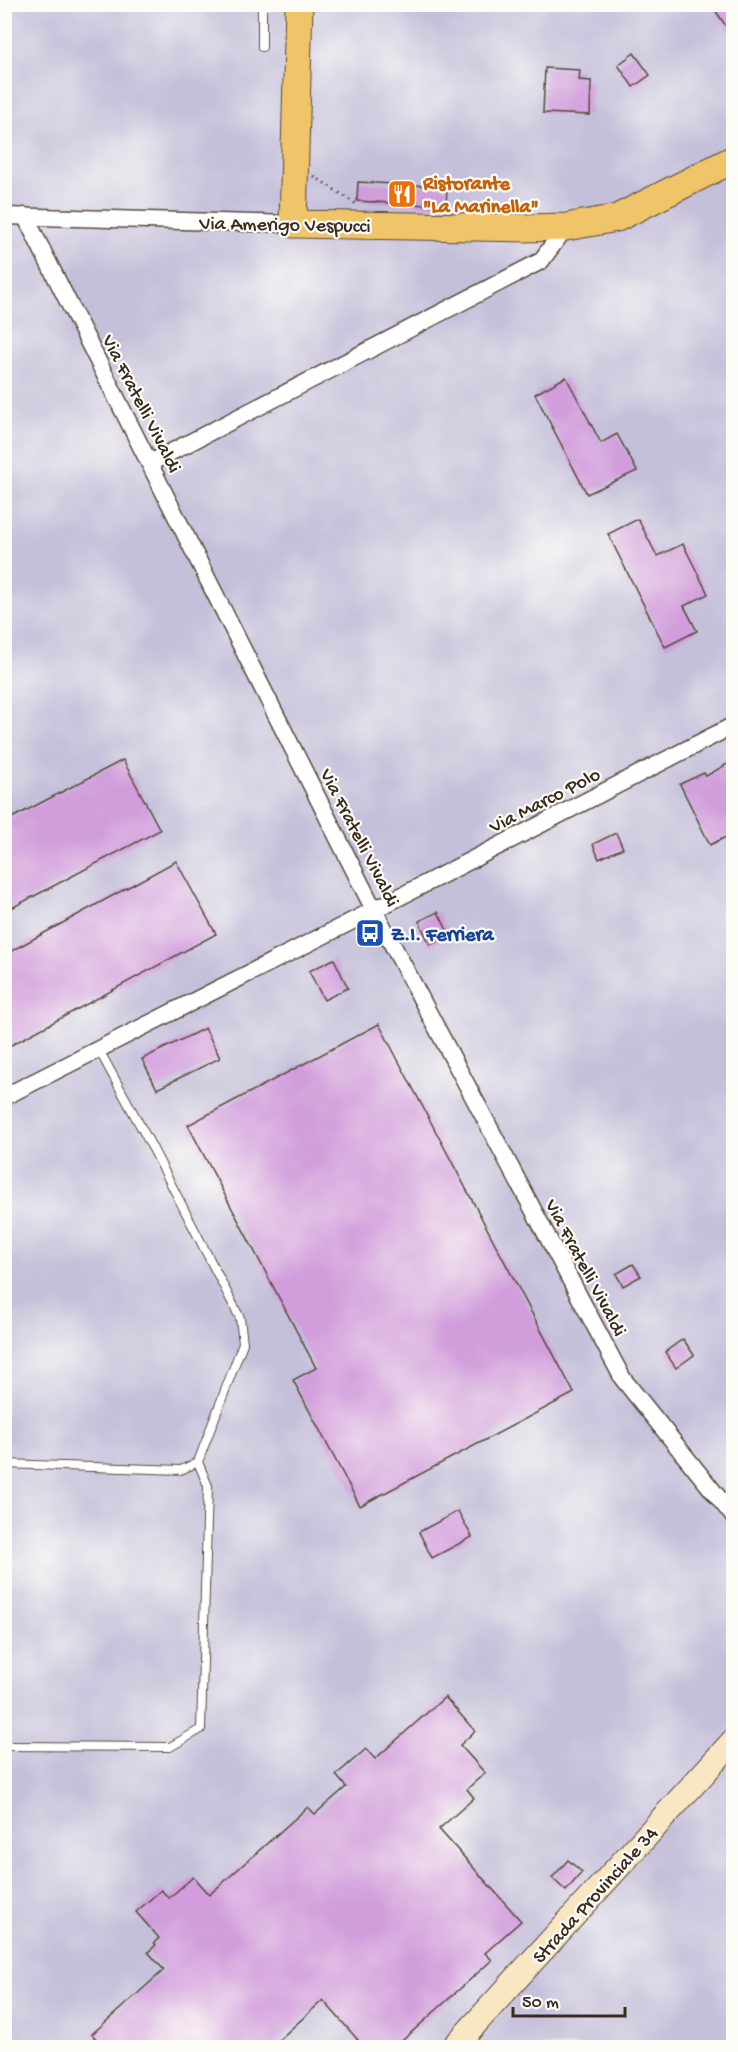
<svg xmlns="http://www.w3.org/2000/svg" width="738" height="2052" font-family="'Gochi Hand',sans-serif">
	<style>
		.industrial { fill: #c5c0da }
		.building { fill: #d19edb }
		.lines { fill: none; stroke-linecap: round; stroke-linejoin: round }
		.lane-casing { stroke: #56473a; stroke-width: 10 }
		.street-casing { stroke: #56473a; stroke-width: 19 }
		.secondary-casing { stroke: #56473a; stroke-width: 26 }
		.primary-casing { stroke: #56473a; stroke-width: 29 }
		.path { stroke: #56473a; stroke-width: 3; stroke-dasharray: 1.5 4.5; stroke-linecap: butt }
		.lane { stroke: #fff; stroke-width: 8 }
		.street { stroke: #fff; stroke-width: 16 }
		.secondary { stroke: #f9e7c3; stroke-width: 24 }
		.primary { stroke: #f0c469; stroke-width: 27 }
		.labels { text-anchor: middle; stroke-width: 4.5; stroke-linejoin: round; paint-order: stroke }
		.food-label { font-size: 20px; font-weight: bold; fill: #c56008; stroke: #fdfcf7; text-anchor: start }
		.street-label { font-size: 20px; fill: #3b2a1e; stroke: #fdfcf7 }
		.transit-label { font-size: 20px; font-weight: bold; fill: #164399; stroke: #fdfcf7; text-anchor: start }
	</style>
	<rect width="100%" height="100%" fill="#fdfcf7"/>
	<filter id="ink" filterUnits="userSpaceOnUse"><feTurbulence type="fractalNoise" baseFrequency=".0167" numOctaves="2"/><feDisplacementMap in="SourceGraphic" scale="12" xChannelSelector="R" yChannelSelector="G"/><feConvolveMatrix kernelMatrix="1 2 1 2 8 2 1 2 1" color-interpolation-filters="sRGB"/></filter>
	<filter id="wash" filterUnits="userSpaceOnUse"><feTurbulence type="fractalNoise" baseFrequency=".008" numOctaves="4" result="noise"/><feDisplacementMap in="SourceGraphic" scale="24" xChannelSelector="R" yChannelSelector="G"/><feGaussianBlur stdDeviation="1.35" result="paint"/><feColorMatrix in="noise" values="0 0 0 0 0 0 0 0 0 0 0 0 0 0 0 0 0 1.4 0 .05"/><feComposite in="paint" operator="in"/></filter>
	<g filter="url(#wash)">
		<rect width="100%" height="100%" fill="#f2eeda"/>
		<path class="industrial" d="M5,5h728v2042l-728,1z"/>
		<g id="blocks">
			<g class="building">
				<path d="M711,4h20l3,5v29z"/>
				<path d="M634,53l16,22 -17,12 -15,-22z"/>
				<path d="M545,68l35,2 -1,10 12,1 -1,34 -47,-2z"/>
				<path d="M358,182l89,5 -1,19 -89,-5z"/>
				<path d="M566,377l35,66 16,-9 20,37 -50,23 -52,-100z"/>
				<path d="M638,519l19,37 26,-12 25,50 -24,12 13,25 -32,16 -57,-113z"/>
				<path d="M123,760l37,70 -156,82v-90z"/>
				<path d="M729,763l5,9v61l-24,12 -30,-61 24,-11 2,3z"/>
				<path d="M616,833l7,15 -24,11 -6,-15z"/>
				<path d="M176,861l40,73 -212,115v-94z"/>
				<path d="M438,912l12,24 -20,9 -11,-24z"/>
				<path d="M334,959l14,29 -24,12 -15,-29z"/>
				<path d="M379,1024l195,369 -214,113 -67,-126 23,-12 -128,-243z"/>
				<path d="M205,1028l15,30 -63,31 -15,-30z"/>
				<path d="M633,1264l8,12 -18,10 -7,-12z"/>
				<path d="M683,1339l11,16 -18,13 -11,-16z"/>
				<path d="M458,1511l14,26 -40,21 -13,-26z"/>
				<path d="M445,1697l30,34 -15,14 25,28 -18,16 7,9 -35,31 82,92 -36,32 7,7 -98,88h-29l-42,-48 -53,48h-167l-11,-14 72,-64 -16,-18 8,-7 -2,-2 5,-5 -23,-26 25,-22 8,8 24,-21 16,18 99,-88 7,7 31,-27 -10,-12 30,-26 9,10z"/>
				<path d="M568,1860l14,12 -16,19 -14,-13z"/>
			</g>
		</g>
	</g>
	<g filter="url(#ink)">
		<use href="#blocks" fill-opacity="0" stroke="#56473a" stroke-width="1.5"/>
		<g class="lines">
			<g class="lane-casing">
				<g id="lane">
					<path d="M262,4v43"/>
					<path d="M4,1464l177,6 17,-8 45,-119 -3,-25 -87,-169 -54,-99"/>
					<path d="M4,1746l166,1 31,-18 7,-243 -10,-24"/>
				</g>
			</g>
			<g class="street-casing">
				<g id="street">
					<path d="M4,216l289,8"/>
					<path d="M25,216l349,694 249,469 111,138"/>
					<path d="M150,463l391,-202 25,-34"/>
					<path d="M4,1097l370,-187 360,-185"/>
				</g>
			</g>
			<g class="secondary-casing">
				<path id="secondary" d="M453,2048l281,-308"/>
			</g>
			<g class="primary-casing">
				<path id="primary" d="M299,4l-6,220 234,4 39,-1 51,-9 117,-59"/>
			</g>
			<path class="path" d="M314,176l42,28"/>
			<use href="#lane" class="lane"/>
			<use href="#street" class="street"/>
			<use href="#secondary" class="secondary"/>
			<use href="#primary" class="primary"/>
		</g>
	</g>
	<defs>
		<g id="restaurant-square" transform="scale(1.5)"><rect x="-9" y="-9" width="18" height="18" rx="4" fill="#e8710a" stroke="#fdfcf7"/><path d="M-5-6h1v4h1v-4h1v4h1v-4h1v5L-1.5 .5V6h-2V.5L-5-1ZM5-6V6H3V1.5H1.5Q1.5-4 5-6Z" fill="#fff"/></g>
		<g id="bus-square" transform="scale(1.5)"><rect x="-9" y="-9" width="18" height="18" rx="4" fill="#1a4fb4" stroke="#fdfcf7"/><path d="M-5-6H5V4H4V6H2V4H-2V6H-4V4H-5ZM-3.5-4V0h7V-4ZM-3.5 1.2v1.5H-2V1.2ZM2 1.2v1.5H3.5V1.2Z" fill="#fff"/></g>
	</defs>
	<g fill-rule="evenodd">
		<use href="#restaurant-square" x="402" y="194"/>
		<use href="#bus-square" x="370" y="933"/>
	</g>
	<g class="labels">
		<g class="food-label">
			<text x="423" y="189">Ristorante<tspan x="423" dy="23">"La Marinella"</tspan></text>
		</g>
		<g class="street-label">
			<text transform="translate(285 223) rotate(1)" y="7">Via Amerigo Vespucci</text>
			<text transform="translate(143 403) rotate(63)" y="7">Via Fratelli Vivaldi</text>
			<text transform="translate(544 799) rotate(-27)" y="7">Via Marco Polo</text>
			<text transform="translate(361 837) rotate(63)" y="7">Via Fratelli Vivaldi</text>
			<text transform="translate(587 1267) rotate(62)" y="7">Via Fratelli Vivaldi</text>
			<text transform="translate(594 1894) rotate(-48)" y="7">Strada Provinciale 34</text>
		</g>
		<g class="transit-label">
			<text x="391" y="940">Z.I. Ferriera</text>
		</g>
	</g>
	<rect width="738" height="2052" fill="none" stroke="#fdfcf7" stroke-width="24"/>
	<path d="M513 2007v9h112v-9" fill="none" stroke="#3b2a1e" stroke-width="3"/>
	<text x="522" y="2007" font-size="18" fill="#3b2a1e" stroke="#fdfcf7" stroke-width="4.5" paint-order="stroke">50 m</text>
</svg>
